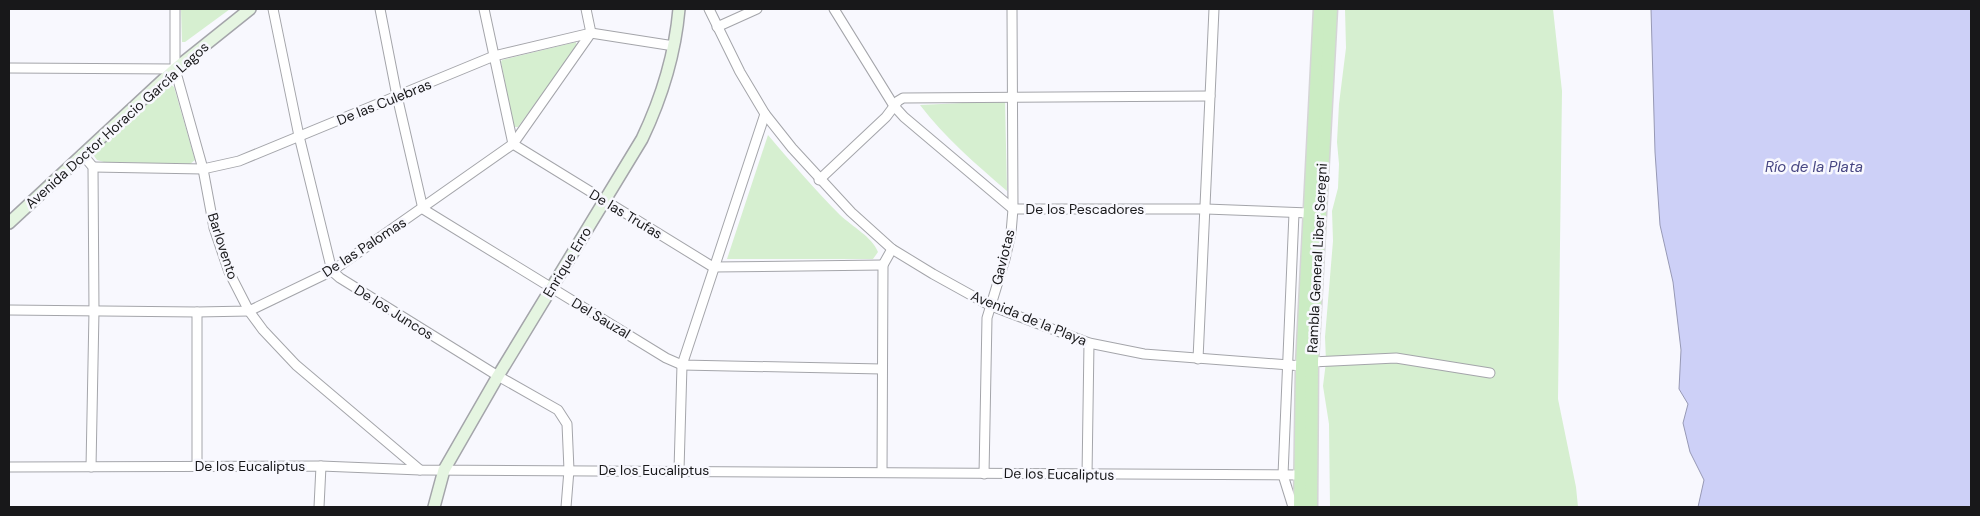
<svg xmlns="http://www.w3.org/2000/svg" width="1980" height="516" font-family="'DM Sans',sans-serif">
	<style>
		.green { fill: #d6efd0 }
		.water { fill: #cdd0f7; stroke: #9799b5 }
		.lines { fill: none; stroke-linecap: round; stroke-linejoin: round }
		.street-casing { stroke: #a4a5aa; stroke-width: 11 }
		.secondary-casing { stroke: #a4a5aa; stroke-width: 14 }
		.primary-casing { stroke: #d5d5d6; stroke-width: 15 }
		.street { stroke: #fff; stroke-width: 9 }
		.secondary { stroke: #e5f5e1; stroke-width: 11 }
		.primary { stroke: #cbecc3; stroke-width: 12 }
		.labels { text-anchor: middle; stroke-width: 5; stroke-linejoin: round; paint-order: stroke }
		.street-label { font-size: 14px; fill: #18181a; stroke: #f8f8fe }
		.water-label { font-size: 15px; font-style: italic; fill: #474682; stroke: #f8f8fe }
	</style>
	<rect width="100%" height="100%" fill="#f8f8fe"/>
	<g class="green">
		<path d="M181,9h49l-45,33h-3z"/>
		<path d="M1345,9h208l9,82 -4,308 18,88 2,20h-248l-1,-83 -6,-38 3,-24 -1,-25 8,-96 -1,-30 6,-23 1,-24 -2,-22 2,-38 7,-56z"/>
		<path d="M576,42l1,4 -59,81h-4l-13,-65 1,-2z"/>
		<path d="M170,84l4,3 21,73 -5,4 -86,-2 -7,-2 -5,-7z"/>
		<path d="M1005,101l2,90c-31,-27 -62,-53 -87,-86z"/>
		<path d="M768,135c23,27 47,55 72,80 13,12 32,22 38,37l-5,7h-146z"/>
	</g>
	<path class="water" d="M1651,9h320v498h-273l6,-27 -14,-28 -7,-29 5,-19 -9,-15 2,-39 -8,-68 -13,-57 -5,-73z"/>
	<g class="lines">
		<g class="street-casing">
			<g id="street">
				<path d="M175,9v60l28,100 11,59 15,44 20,39 14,19 33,35 124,105"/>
				<path d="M273,9l26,127 33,135 8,7 158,98 60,34 9,14 2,46 -3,37"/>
				<path d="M380,9l17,87 26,113 243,149 16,7 200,4"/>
				<path d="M484,9l29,135 200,123 170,-2"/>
				<path d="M709,9l31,63 25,42 27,34 59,64 41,37 41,25 56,31 100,38 55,11 158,12"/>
				<path d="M834,9l60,97 10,11 109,92h193l103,4"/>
				<path d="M717,27l40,-18"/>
				<path d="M9,68l166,1"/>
				<path d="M82,154l11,13 1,144 -3,156"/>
				<path d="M93,167l110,2 36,-8 255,-105 97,-23 83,13"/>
				<path d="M819,180l67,-63 12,-16 5,-3 307,-2"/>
				<path d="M9,310l188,2 52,-1 83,-40 181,-127 78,-111 -5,-24"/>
				<path d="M197,312v155"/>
				<path d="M1198,359l16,-350"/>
				<path d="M1312,362l84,-4 94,15"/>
				<path d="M9,467l312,-1 99,4 880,5"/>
				<path d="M679,470l3,-105 83,-251"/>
				<path d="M882,472l1,-207 9,-16"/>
				<path d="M984,474l3,-156 18,-59 6,-26 2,-24 -1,-200"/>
				<path d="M1087,475l2,-132"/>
				<path d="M319,507l2,-41"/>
				<path d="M1293,507l-10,-32 11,-262"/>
			</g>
		</g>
		<g class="secondary-casing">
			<g id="secondary">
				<path d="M9,223l166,-154 75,-60"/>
				<path d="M434,507l10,-37 54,-94 144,-237c20,-42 33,-84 37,-130"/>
			</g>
		</g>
		<g class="primary-casing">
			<g id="primary">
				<path d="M1300,507l2,-141 18,-357"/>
				<path d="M1311,507l1,-145 19,-353"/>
			</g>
		</g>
		<use href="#street" class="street"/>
		<use href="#secondary" class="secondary"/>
		<use href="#primary" class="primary"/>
	</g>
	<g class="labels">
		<g class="street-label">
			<text transform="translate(384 102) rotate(-22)" y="5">De las Culebras</text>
			<text transform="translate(117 125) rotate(-42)" y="5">Avenida Doctor Horacio García Lagos</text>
			<text x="1085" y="214">De los Pescadores</text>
			<text transform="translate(626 214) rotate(31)" y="5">De las Trufas</text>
			<text transform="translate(223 246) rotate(72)" y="5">Barlovento</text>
			<text transform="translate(364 247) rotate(-33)" y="5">De las Palomas</text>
			<text transform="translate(1003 257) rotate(-76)" y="5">Gaviotas</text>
			<text transform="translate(1317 258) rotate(-87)" y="5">Rambla General Liber Seregni</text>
			<text transform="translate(567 262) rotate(-59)" y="5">Enrique Erro</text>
			<text transform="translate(394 312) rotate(32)" y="5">De los Juncos</text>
			<text transform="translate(601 318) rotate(31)" y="5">Del Sauzal</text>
			<text transform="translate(1029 318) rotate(22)" y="5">Avenida de la Playa</text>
			<text x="250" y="471">De los Eucaliptus</text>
			<text x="654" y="475">De los Eucaliptus</text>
			<text transform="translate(1059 474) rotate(1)" y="5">De los Eucaliptus</text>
		</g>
		<g class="water-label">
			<text x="1814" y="172">Río de la Plata</text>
		</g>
	</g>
	<rect width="1980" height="516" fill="none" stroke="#18181a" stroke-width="20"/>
</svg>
